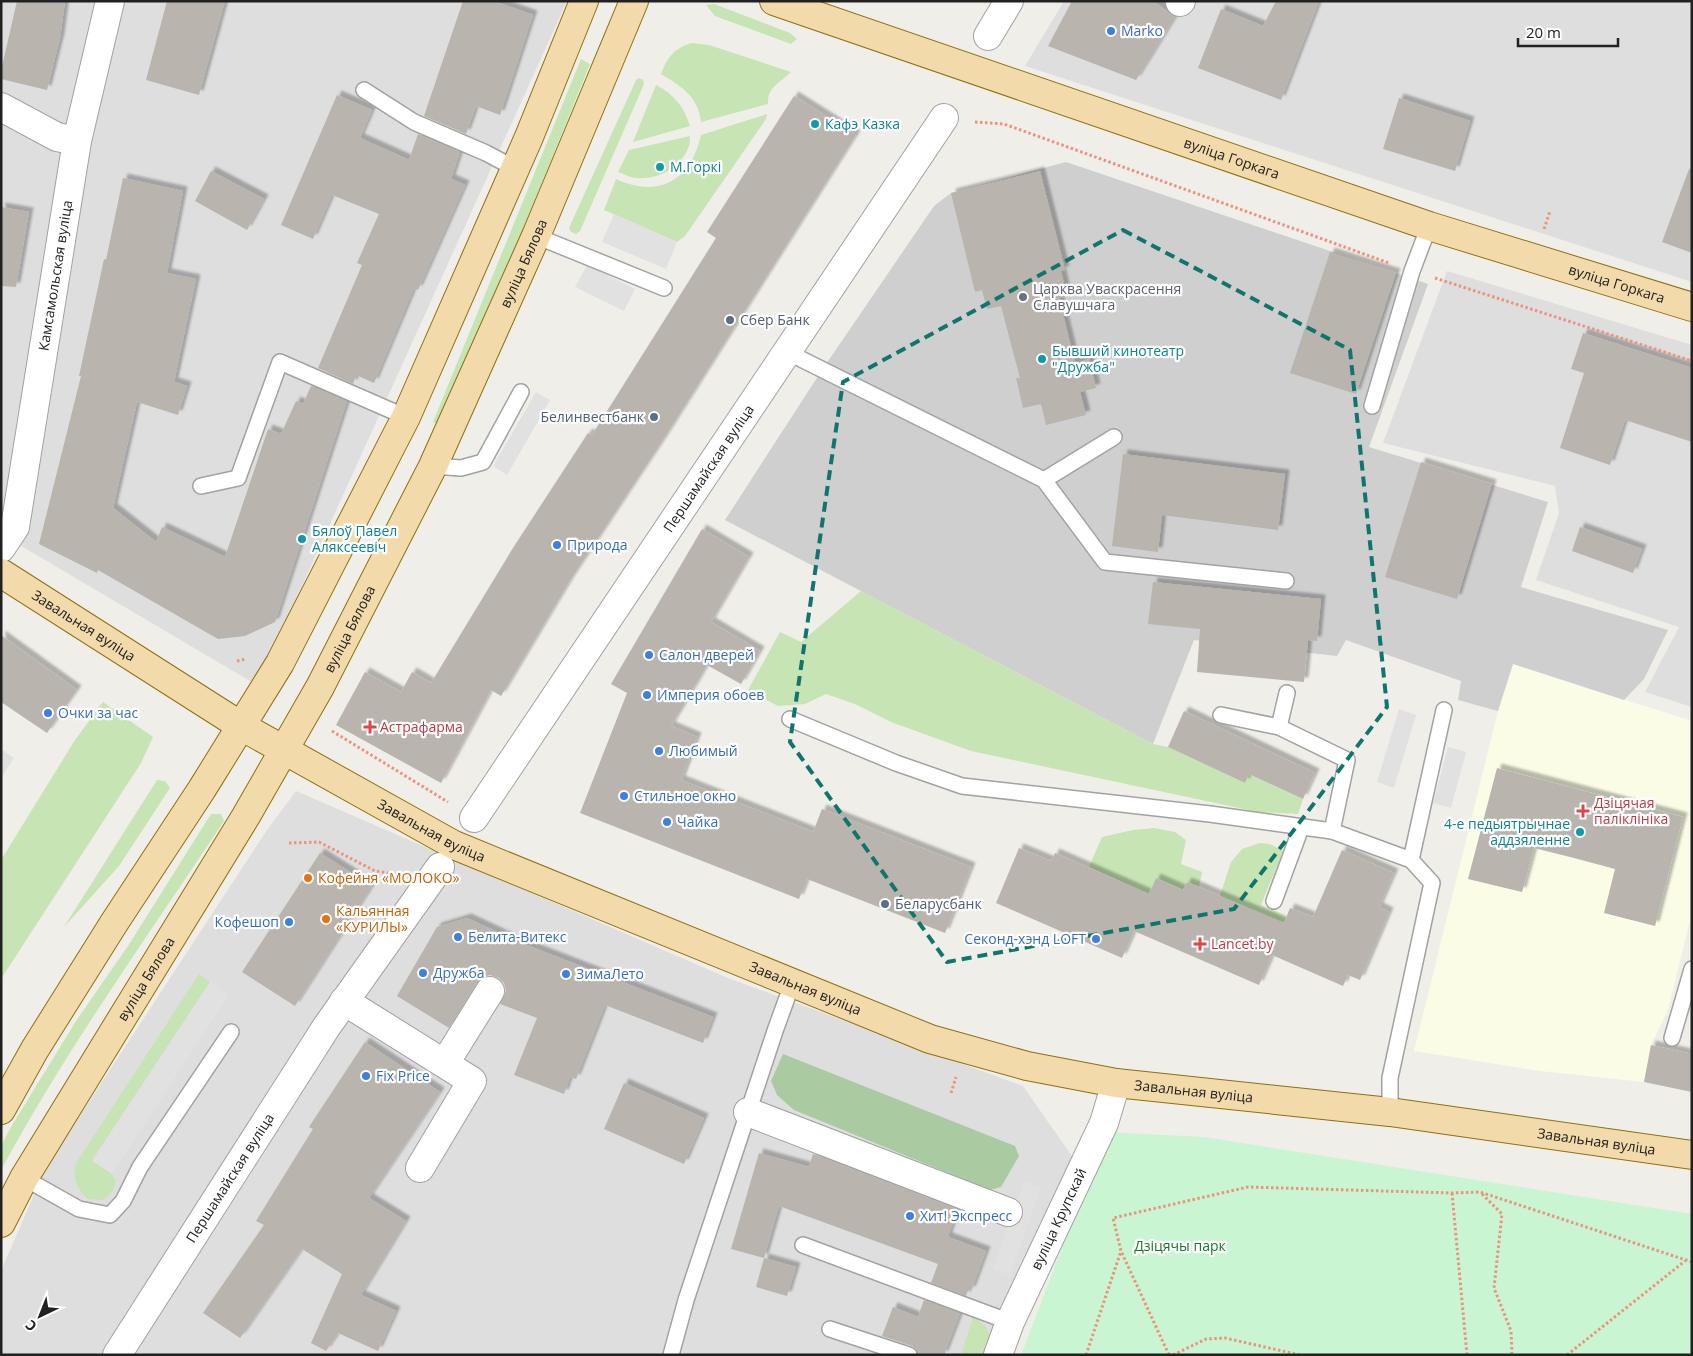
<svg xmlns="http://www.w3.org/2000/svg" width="1693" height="1356" font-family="'Open Sans',sans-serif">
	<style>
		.residential { fill: #dedede }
		.education { fill: #fafce5 }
		.religious { fill: #cfcfcf }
		.grass { fill: #c7e4b4 }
		.forest { fill: #aacba1 }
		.park { fill: #caf5d2 }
		.parking { fill: #e1e1e1 }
		.building { fill: #b9b4ae; filter: url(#shadow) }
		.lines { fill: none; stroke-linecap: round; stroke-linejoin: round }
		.lane-casing { stroke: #a2a2a2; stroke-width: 18 }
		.street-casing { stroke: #a2a2a2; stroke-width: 30 }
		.primary-casing { stroke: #8e700f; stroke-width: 30 }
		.path { stroke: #ec937d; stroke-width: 3; stroke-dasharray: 2.5 2.5; stroke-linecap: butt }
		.lane { stroke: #fff; stroke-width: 15 }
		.street { stroke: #fff; stroke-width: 28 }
		.primary { stroke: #f3daaa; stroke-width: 28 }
		.marked { fill: none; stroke: #0f766e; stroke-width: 4; stroke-dasharray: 10 6; stroke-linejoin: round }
		.shop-dot { fill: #3f7fe0; stroke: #fff; stroke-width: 2 }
		.culture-dot { fill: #0f9aa8; stroke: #fff; stroke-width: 2 }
		.worship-dot { fill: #6b7280; stroke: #fff; stroke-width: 2 }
		.service-dot { fill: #5c6f8a; stroke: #fff; stroke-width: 2 }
		.health-dot { fill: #e0444e; stroke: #fff; stroke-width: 2 }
		.food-dot { fill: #e8710a; stroke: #fff; stroke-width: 2 }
		.labels { text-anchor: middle; stroke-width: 4.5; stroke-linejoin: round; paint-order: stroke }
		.shop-label { font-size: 14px; fill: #366cbe; stroke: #fff; text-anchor: start }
		.culture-label { font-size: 14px; fill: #0d838f; stroke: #fff; text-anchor: start }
		.street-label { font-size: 14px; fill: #212121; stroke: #fff }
		.worship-label { font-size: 14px; fill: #5b616d; stroke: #fff; text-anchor: start }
		.service-label { font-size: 14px; fill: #4e5e75; stroke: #fff; text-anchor: start }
		.health-label { font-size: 14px; fill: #be3a42; stroke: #fff; text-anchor: start }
		.food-label { font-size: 14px; fill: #c56008; stroke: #fff; text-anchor: start }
		.park-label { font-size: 14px; fill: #177628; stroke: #fff }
	</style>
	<defs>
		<filter id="shadow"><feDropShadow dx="4.5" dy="-4.5" stdDeviation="1" flood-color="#0004"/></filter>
	</defs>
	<rect width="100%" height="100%" fill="#f0eee8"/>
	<g class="residential">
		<path d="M1,1h566l-310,684 -256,-151z"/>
		<path d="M1064,1h628v281l-667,-216z"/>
		<path d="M1447,271l245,74v362l-47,-15 34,-65 -143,-47 23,-67 -4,-27 -172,-43z"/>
		<path d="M296,791l432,187 295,108 51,73 -76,196h-997v-84l44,-102 222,-339z"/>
	</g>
	<path class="education" d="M1513,664l179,57v192l-24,97 -17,35 -7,37 -104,-11 -126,-20 84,-340z"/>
	<path class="religious" d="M1066,162l362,122 -59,163 179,55 -27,85 147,43 -24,49 -20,21 -111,-36 -15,47 -40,-11 3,-19 -115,-41 -9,16 -143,-16 -41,104 -428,-224 97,-150 112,-164 17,-13z"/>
	<g class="grass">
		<path d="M714,4l76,29 7,6 -6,5 -76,-28 -9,-11z"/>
		<path d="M692,43l17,2 82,27c-11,11 -24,15 -23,32l-67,18c-3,-26 -19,-35 -40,-48 6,-16 13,-26 31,-31z"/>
		<path d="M581,59l9,5 -147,362 -10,-4z"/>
		<path d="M639,78l4,2 1,4 -64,147 -4,3 -5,-2 -2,-4 67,-148z"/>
		<path d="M656,85c18,9 28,22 34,41l-57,16z"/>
		<path d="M767,114l-1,5 -81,117 -8,6 -73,-32 12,-31c43,20 75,1 85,-44z"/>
		<path d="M690,136c0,4 0,9 -2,12 -7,20 -31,32 -51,30 -6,0 -13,-4 -19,-6l11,-22z"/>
		<path d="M861,591l292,153 15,3 77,36 4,-9 54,25 -5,15 -40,-2 -287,-61 -80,-29 -36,-18 -29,-10 -21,10 -27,2 -30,-16 32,-58 21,10z"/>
		<path d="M103,702l50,35 -12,26 -140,216v-119l74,-120z"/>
		<path d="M157,780l8,1 5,7 -51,78 -55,61z"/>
		<path d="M211,814h10l3,7c-76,115 -157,227 -223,349v-24l10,-19 65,-106 52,-75z"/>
		<path d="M1154,828l21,4 11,8 -5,24 21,8 -3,15 -12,-5 -4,8 -27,-12 -12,27 -24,-24 -31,-14 13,-30 31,-7z"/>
		<path d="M1260,843l10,1 13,7 -22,54 26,11 -7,17 -60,-37 11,-34 11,-13z"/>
		<path d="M199,974l11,8 -118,178 20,14 4,7 -4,11 -9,8 -15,-1c-11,-10 -15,-19 -13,-34z"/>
		<path d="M973,1317c17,11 21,18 14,38h-26z"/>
	</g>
	<path class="forest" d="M783,1054l232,92 4,10 -18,31 -11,3 -196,-80 -17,-15 -6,-14z"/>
	<path class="park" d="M1106,1132l98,5 488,77v141h-671z"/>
	<g class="parking">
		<path d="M614,214l63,28 -11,27 -64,-27z"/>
		<path d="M587,265l48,24 -11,22 -49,-24z"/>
		<path d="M536,392l14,8 -43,75 -14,-9z"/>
		<path d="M1399,709l17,6 -22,73 -17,-6z"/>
		<path d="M1448,747l18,5 -15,56 -18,-5z"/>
		<path d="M1,749l13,9 -13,20z"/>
		<path d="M210,982l19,13 -117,179 -20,-13z"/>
		<path d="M1024,1181l17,6 -31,88 -17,-6z"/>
	</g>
	<g class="building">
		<path d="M17,1h48l-5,37 -13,52 -46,-11v-8z"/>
		<path d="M167,1h58l-26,94 -53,-15z"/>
		<path d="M463,1h30l40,14 -33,100 -24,-9 -10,28 -42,-18z"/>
		<path d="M1072,1h81l22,16 -39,63 -88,-34z"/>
		<path d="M1276,1h43l-38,99 -83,-32 23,-59 42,17z"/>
		<path d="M337,95l35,15 -12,28 49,22 9,-26 42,18 -9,27 14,6 -47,105 -4,-2 -40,95 -18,-8 -3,9 -35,-16 44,-103 -5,-2 22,-49 -47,-19 -19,44 -32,-14z"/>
		<path d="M794,96l62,39 -193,305 -94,142 -68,114 -10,-6 -50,93 -105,-58 29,-53 36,20 11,-20 19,11 82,-135 75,-115 4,2 124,-197 -9,-6z"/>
		<path d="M1399,98l71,23 -15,50 -72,-22z"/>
		<path d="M1689,169l3,1v83l-30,-11z"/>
		<path d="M211,171l53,28 -17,31 -52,-29z"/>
		<path d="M1040,171l25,99 -4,1 6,25 -8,2 16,65 14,-4 7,29 -16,4 6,23 -40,10 -5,-21 -18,4 -7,-30h4l-19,-72 -14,3 -5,-19 -7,2 -24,-99z"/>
		<path d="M123,178l60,13 -16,82 29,6 -22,103 13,4 -9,29 -41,-13 -24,106 43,34 6,-15 63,30 43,-128 13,5 15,-33 7,3 8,-18 36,15 -72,221 -30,14 -27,3 -120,-69 -1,3 -58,-29 42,-168h-2l25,-117 2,1z"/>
		<path d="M1,207l28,5 -13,75 -15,-1z"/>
		<path d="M1330,252l66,21 -40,121 -66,-21z"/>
		<path d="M1583,333l109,35v74l-67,-22 -15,45 -50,-17 24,-75 -13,-4z"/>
		<path d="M1123,454l162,20 -7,56 -116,-15 -4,37 -46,-6z"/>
		<path d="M1421,462l71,22 -35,115 -72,-22z"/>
		<path d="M1580,527l62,22 -9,24 -61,-22z"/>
		<path d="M702,529l47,28 -38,65 49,29 -19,33 -34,-19 -36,61 26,11 -16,43 132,52 9,-23 149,58 -26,66 -138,-54 -8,20 -219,-86 47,-120 -16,-9z"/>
		<path d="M1153,582l168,17 -4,42 -9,-1 -4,42 -107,-10 3,-43 -52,-5z"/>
		<path d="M1,635l76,55 -30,43 -46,-31z"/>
		<path d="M1184,711l131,62 -12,26 -54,-25 -4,9 -77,-36z"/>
		<path d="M1497,768l186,49 -28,109 -51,-13 11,-44 -41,-11 -40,-10 -12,44 -54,-13z"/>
		<path d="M1019,848l32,13 4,-8 94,41 7,-16 27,12 4,-8 97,41 6,-15 23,9 29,-67 52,23 -15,34 10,5 -29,68 -12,-5 -5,11 -71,-31 -13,30 -125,-54 -12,27 -126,-55z"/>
		<path d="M320,853l52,33 -77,120 -53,-34z"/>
		<path d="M467,918l54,25 192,74 -10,26 -98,-38 -29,74 -6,-2 -6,17 -50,-19 23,-57 -37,-14 6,-13 -2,-8 -5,-5 -9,-3 -8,2 -5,5 -28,46 -52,-32 40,-69z"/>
		<path d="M365,1042l75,50 -71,106 37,23 -45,74 35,16 -18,40 -40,-18 -12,18 -15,-8 31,-69 -40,-25 -62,89 -37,-25 61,-88 -8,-4 57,-92 -4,-2z"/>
		<path d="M1651,1045l41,9v38l-48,-10z"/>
		<path d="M624,1083l80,35 -20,46 -80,-35z"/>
		<path d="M759,1153l50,14 4,-13 144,55 -9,28 38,14 -15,40 -3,-1 -2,6 -35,-13 7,-19 -159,-58 -15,52 -33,-9z"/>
		<path d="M764,1258l32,9 -9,29 -31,-9z"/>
		<path d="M924,1300l36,13 -16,42h-26l-2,-6 -4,-3 -30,-10 11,-29 25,10z"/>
	</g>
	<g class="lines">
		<g class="lane-casing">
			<g id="lane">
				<path d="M364,90l50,32 72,31 30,16"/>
				<path d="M536,236l128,52"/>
				<path d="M787,352l257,128 61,82 181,19"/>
				<path d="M1372,406l40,-135 17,-45"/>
				<path d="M433,466l28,2 22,-6 38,-70"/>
				<path d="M1044,480l70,-43"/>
				<path d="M201,486l37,-8 42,-116 126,55"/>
				<path d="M1221,715l58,12 68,33 -15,71"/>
				<path d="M790,719l106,44 66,23 248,28 122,17 79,29 21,23 -42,195v34"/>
				<path d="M1279,727l8,-34"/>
				<path d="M1411,860l33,-150"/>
				<path d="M1274,901l27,-73"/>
				<path d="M1672,1038l20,-69"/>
				<path d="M24,1178l55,31 31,6 13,-14 17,-34 91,-135"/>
				<path d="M803,1245l207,77"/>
				<path d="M830,1329l79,26"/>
				<path d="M671,1355l15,-55 89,-269 17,-47"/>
			</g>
		</g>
		<g class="street-casing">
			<g id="street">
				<path d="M1180,2l1,-1"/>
				<path d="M988,36l21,-35"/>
				<path d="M1,107l56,30 20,4"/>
				<path id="s1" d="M1,548l14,-21 62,-386 33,-140"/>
				<path id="s2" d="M474,818l470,-700"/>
				<path d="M344,1001l128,80 -52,87"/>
				<path d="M445,1063l45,-72"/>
				<path d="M748,1112l260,100"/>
				<path id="s3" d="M117,1355l210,-329 113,-159"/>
				<path id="s4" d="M998,1355l12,-33 94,-199 12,-40"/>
			</g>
		</g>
		<g class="primary-casing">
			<g id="primary">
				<path id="s5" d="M774,1l655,225 263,81"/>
				<path id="s6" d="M1,573l240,153 213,119 476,194 97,27 89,17 274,29 302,43"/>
				<path d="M1,1110l34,-61 79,-126 88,-134 78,-126 126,-246 123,-280 55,-136"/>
				<path id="s7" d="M1,1223l23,-45 222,-362 74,-129 113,-221 103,-230 98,-235"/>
			</g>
		</g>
		<g class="path">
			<path d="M975,122l29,2 385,139"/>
			<path d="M1544,229l6,-18"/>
			<path d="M1435,278l257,83"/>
			<path d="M237,661l9,-2"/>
			<path d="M332,731l116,71"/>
			<path d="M289,843l30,-1 56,29 21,3"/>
			<path d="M951,1093l5,-16"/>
			<path d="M1452,1193l15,162"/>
			<path d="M1482,1194l20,20 -8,74 17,43 1,24"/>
			<path d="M1086,1355l35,-104"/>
			<path d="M1169,1355l-48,-104 -8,-33 135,-31 204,6 28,-1 212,70"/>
			<path d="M1173,1355l33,-16 19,-1 75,17"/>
			<path d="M1567,1355l118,-94"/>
		</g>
		<use href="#lane" class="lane"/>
		<use href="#street" class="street"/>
		<use href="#primary" class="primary"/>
	</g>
	<path class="marked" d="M1123,230l227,120 37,357 -153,202 -287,53 -157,-220 53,-360z"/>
	<g class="shop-dot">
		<circle cx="1111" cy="31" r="5"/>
		<circle cx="557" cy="545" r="5"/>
		<circle cx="649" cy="655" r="5"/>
		<circle cx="647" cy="695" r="5"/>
		<circle cx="48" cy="713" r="5"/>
		<circle cx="659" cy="751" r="5"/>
		<circle cx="624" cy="796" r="5"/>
		<circle cx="667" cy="822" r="5"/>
		<circle cx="289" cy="922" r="5"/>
		<circle cx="458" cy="937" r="5"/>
		<circle cx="1096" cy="939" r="5"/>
		<circle cx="423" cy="973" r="5"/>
		<circle cx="566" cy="974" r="5"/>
		<circle cx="366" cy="1076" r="5"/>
		<circle cx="910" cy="1216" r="5"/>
	</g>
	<g class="culture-dot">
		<circle cx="815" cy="124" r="5"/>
		<circle cx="660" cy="167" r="5"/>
		<circle cx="1042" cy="359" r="5"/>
		<circle cx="302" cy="539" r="5"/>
		<circle cx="1580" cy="832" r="5"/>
	</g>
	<circle class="worship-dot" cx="1023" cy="297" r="5"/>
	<g class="service-dot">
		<circle cx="730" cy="320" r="5"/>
		<circle cx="654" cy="417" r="5"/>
		<circle cx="885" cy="904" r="5"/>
	</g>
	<g class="health-dot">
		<path d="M367.5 719.5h5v5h5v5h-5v5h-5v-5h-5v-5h5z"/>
		<path d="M1580.5 803.5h5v5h5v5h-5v5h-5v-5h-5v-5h5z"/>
		<path d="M1197.5 936.5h5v5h5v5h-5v5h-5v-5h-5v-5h5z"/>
	</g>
	<g class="food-dot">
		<circle cx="308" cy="878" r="5"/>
		<circle cx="326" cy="919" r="5"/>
	</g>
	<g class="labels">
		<g class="shop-label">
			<text x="1121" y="36">Marko</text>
			<text x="567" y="550">Природа</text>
			<text x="659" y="660">Салон дверей</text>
			<text x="657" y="700">Империя обоев</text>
			<text x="58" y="718">Очки за час</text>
			<text x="669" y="756">Любимый</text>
			<text x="634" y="801">Стильное окно</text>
			<text x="677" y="827">Чайка</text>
			<text x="279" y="927" text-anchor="end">Кофешоп</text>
			<text x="468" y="942">Белита-Витекс</text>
			<text x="1086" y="944" text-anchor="end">Секонд-хэнд LOFT</text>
			<text x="433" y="978">Дружба</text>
			<text x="576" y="979">ЗимаЛето</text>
			<text x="376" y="1081">Fix Price</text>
			<text x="920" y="1221">Хит! Экспресс</text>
		</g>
		<g class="culture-label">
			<text x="825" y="129">Кафэ Казка</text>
			<text x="670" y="172">М.Горкі</text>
			<text x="1052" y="356">Бывший кинотеатр<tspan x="1052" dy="16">"Дружба"</tspan></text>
			<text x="312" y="536">Бялоў Павел<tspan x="312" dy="16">Аляксеевіч</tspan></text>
			<text x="1570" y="829" text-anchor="end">4-е педыятрычнае<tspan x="1570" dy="16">аддзяленне</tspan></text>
		</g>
		<g class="street-label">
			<text dy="5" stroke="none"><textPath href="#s5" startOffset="484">вуліца Горкага</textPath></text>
			<text dy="5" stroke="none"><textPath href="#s7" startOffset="1094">вуліца Бялова</textPath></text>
			<text dy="5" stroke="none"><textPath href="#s1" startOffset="280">Камсамольская вуліца</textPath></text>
			<text dy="5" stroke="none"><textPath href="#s5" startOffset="889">вуліца Горкага</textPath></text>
			<text dy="5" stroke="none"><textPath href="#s2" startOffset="421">Першамайская вуліца</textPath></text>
			<text dy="5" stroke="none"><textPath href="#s6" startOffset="98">Завальная вуліца</textPath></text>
			<text dy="5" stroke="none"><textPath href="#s7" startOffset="689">вуліца Бялова</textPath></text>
			<text dy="5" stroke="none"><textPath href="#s6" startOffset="502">Завальная вуліца</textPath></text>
			<text dy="5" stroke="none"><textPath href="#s7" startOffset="284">вуліца Бялова</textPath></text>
			<text dy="5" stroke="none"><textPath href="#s6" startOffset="908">Завальная вуліца</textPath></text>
			<text dy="5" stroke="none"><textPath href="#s6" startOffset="1312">Завальная вуліца</textPath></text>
			<text dy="5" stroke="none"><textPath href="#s6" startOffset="1718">Завальная вуліца</textPath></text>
			<text dy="5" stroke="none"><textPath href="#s3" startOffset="210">Першамайская вуліца</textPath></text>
			<text dy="5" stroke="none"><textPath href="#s4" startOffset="149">вуліца Крупскай</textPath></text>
		</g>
		<g class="worship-label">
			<text x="1033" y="294">Царква Уваскрасення<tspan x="1033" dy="16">Славушчага</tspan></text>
		</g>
		<g class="service-label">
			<text x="740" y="325">Сбер Банк</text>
			<text x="644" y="422" text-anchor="end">Белинвестбанк</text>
			<text x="895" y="909">Беларусбанк</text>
		</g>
		<g class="health-label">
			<text x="380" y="732">Астрафарма</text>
			<text x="1594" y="808">Дзіцячая<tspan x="1594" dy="16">паліклініка</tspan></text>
			<text x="1211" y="949">Lancet.by</text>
		</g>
		<g class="food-label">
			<text x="318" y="883">Кофейня «МОЛОКО»</text>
			<text x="336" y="916">Кальянная<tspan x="336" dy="16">«КУРИЛЫ»</tspan></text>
		</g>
		<g class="park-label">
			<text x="1180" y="1251">Дзіцячы парк</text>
		</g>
	</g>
	<rect width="1693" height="1356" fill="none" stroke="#212121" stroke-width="5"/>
	<g transform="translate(40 1316) rotate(223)" stroke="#ffffff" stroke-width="4" paint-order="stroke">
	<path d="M0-4L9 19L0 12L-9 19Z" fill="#212121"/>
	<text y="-8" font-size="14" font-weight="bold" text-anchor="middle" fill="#212121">С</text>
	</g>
	<path d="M1518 38v8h100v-8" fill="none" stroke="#212121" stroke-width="2.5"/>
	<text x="1526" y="38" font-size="15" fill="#212121" stroke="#ffffff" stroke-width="4" paint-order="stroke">20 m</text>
</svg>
